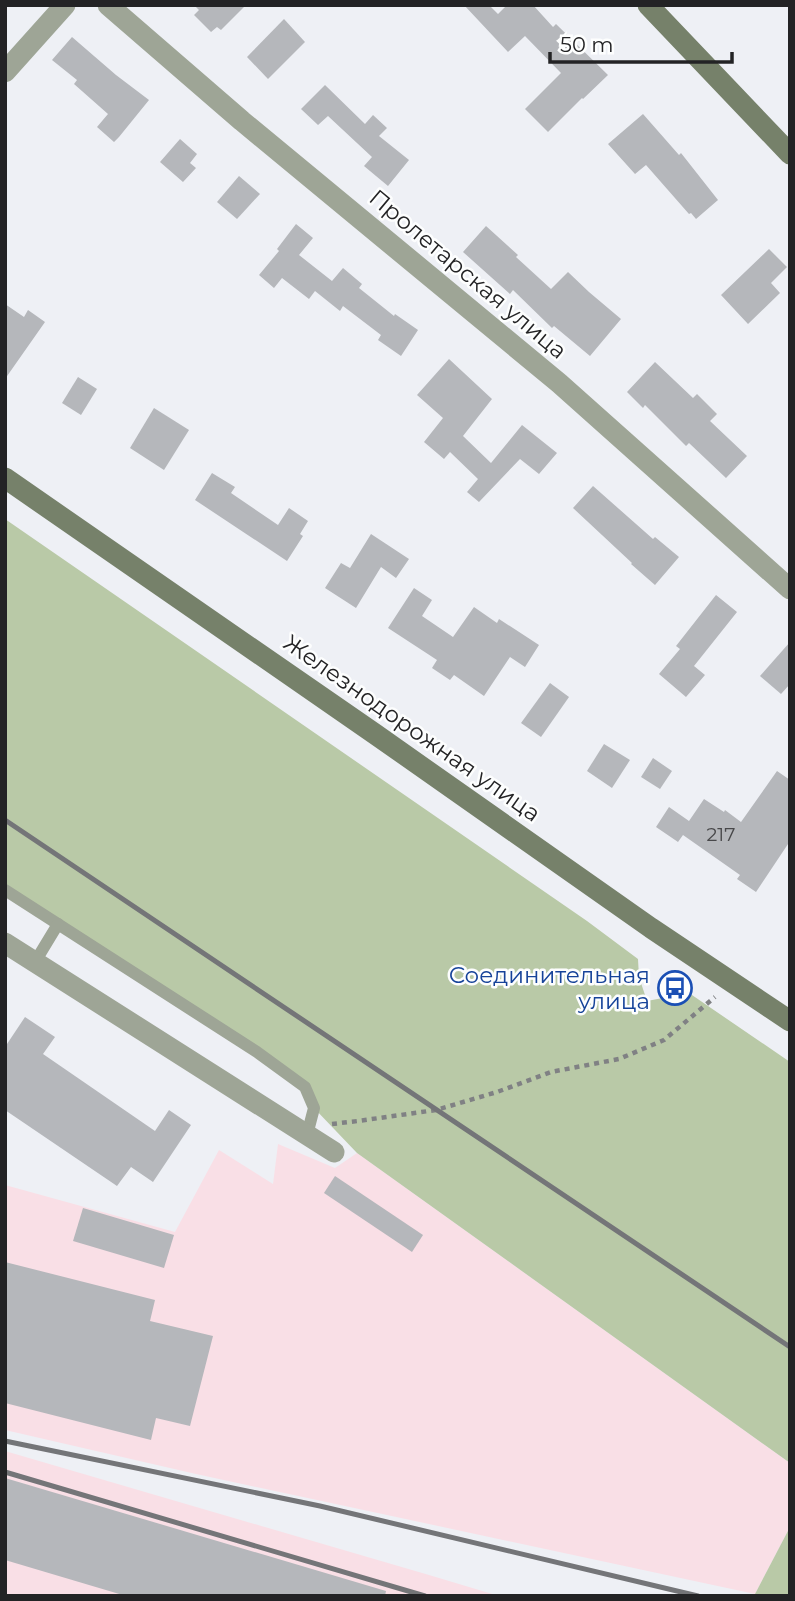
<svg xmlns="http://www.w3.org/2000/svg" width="795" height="1601" font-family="Montserrat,sans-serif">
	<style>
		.industrial { fill: #f9dfe6 }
		.green { fill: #b9c9a7 }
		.building { fill: #b5b7bb }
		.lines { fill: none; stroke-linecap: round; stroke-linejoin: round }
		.path { stroke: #808184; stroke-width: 4.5; stroke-dasharray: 5 5; stroke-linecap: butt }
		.lane { stroke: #9ea596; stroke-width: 12 }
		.street { stroke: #9ea596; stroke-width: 21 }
		.secondary { stroke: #76816a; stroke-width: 21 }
		.rail { stroke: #747578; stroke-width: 5 }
		.labels { text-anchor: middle; stroke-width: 5; stroke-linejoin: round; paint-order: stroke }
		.number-label { font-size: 19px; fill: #48484a }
		.street-label { font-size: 23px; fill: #232325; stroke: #fdfefe }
		.transit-label { font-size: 23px; fill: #164399; stroke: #fdfefe; text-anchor: end }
	</style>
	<rect width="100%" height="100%" fill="#eef0f5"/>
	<g class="industrial">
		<path d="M278,1144l57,24 22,-15 433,310v64l-35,67 -559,-120 -191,-44v-245l170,47 44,-82 54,34z"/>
		<path d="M5,1451l424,124 70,21h-494z"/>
	</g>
	<g class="green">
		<path d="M5,519l582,402 51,38 1,18 8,24 42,-8 101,69v401l-433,-310 -43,-45 -9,-21 -300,-197z"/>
		<path d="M790,1527v69h-35v-2z"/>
	</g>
	<g class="building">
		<path d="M194,5h52l-25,25 -4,-3 -6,5 -17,-17 5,-5z"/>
		<path d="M464,5h25l9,9 9,-9h26l20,22 3,-3 52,51 -25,24 -1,-1 -34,34 -23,-23 36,-36 -36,-37 -17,16z"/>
		<path d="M284,19l21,23 -37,37 -21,-22z"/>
		<path d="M72,37l44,38 33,25 -30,37 -5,5 -17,-15 11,-13 -34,-30 3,-4 -25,-20z"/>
		<path d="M325,85l40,39 8,-9 14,13 -8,8 30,24 -21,26 -24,-20 8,-9 -44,-41 -10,9 -17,-16z"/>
		<path d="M643,114l36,41 2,-2 37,47 -22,19 -5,-6 -2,1 -43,-49 -11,9 -27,-30z"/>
		<path d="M180,139l17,15 -7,9 6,5 -13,14 -23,-20z"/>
		<path d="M239,176l21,18 -23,25 -20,-17z"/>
		<path d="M296,224l17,14 -14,17 33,26 11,-13 19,16 -3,4 35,28 1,-2 23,16 -17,26 -23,-16 3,-5 -38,-29 -3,5 -25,-20 -6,8 -27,-21 -8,10 -15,-13 20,-24 -2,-2z"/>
		<path d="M486,226l32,29 -2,2 35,32 17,-17 21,20 32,27 -31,37 -36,-30 -2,2 -39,-38 -3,4 -47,-42z"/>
		<path d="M769,249l18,18 -16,16 9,10 -32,31 -27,-29z"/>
		<path d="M5,304l19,13 4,-7 17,12 -40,57z"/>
		<path d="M449,359l43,40 -29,37 28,27 31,-38 35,28 -18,21 -19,-15 -41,43 -12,-10 11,-13 -28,-27 -6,7 -20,-17 19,-24 -26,-23z"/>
		<path d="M655,362l38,36 4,-4 20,20 -7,7 37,35 -21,22 -37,-35 -3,3 -41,-41 -2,3 -16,-16z"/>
		<path d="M78,377l19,12 -16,26 -19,-12z"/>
		<path d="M154,408l35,22 -25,40 -34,-22z"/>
		<path d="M212,473l23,14 -4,6 47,32 11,-17 19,13 -8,13 3,2 -16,25 -92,-61z"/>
		<path d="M593,486l60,53 2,-2 24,20 -24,28 -24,-21 1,-1 -59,-55z"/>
		<path d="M371,534l38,25 -13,19 -15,-11 -25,41 -31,-20 16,-25 9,5z"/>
		<path d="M414,588l18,12 -10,16 31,21 21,-30 23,16 2,-4 40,26 -14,22 -15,-10 -26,39 -30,-21 -4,5 -18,-12 5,-8 -49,-32z"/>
		<path d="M716,595l21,17 -43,54 11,9 -19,22 -27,-23 21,-25 -4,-3z"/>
		<path d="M790,642v42l-9,10 -21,-18z"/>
		<path d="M550,683l19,14 -28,40 -20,-14z"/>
		<path d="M604,744l26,16 -18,28 -25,-17z"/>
		<path d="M653,758l19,13 -12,18 -19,-12z"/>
		<path d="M777,771l13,9v61l-34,51 -19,-13 3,-4 -57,-40 -5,7 -22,-15 13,-20 20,14 15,-22 20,13 1,-2 16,12z"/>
		<path d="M25,1017l30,20 -12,17 112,77 14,-21 22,15 -38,57 -22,-15 -14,19 -112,-76v-63z"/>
		<path d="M335,1176l88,59 -11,17 -88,-59z"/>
		<path d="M83,1208l91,27 -10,33 -91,-27z"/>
		<path d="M5,1262l150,38 -5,21 63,15 -23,90 -34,-8 -5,22 -146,-37z"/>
		<path d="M5,1478l381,113 -1,5h-259l-121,-36z"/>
	</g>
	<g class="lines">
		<path class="path" d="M332,1124l26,-3 78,-11 61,-18 54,-20 68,-13 45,-19 51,-43"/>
		<g class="lane">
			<path d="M5,890l252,162 48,35 9,21 -7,27"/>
			<path d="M35,962l23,-38"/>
		</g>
		<g class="street">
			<path d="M108,5l134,116 317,262 231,206"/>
			<path d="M5,72l60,-67"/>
			<path d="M5,943l329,209"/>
		</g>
		<g class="secondary">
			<path d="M648,5l142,149"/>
			<path d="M5,478l370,256 276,194 139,93"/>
		</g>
		<g class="rail">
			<path d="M5,820l785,527"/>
			<path d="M5,1441l315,65 378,90"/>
			<path d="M5,1472l420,124"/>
		</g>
	</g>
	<defs>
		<g id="bus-ring" transform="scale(1.75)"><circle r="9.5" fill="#fdfefe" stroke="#1a4fb4" stroke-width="1.5"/><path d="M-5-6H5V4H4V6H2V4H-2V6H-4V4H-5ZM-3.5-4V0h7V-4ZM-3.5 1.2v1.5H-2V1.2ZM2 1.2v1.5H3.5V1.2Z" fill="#1a4fb4"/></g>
	</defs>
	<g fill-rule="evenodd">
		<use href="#bus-ring" x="675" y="988"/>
	</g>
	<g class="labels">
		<g class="number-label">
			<text x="721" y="841">217</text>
		</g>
		<g class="street-label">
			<text transform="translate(468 274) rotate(40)" y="8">Пролетарская улица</text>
			<text transform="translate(412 728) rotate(35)" y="8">Железнодорожная улица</text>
		</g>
		<g class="transit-label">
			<text x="650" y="983">Соединительная<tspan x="650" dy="26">улица</tspan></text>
		</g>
	</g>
	<rect width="795" height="1601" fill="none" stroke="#232325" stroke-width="14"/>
	<path d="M550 52v10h182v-10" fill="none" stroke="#232325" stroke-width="3.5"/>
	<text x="560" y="52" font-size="21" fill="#232325" stroke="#fdfefe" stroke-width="5" paint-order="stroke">50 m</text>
</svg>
